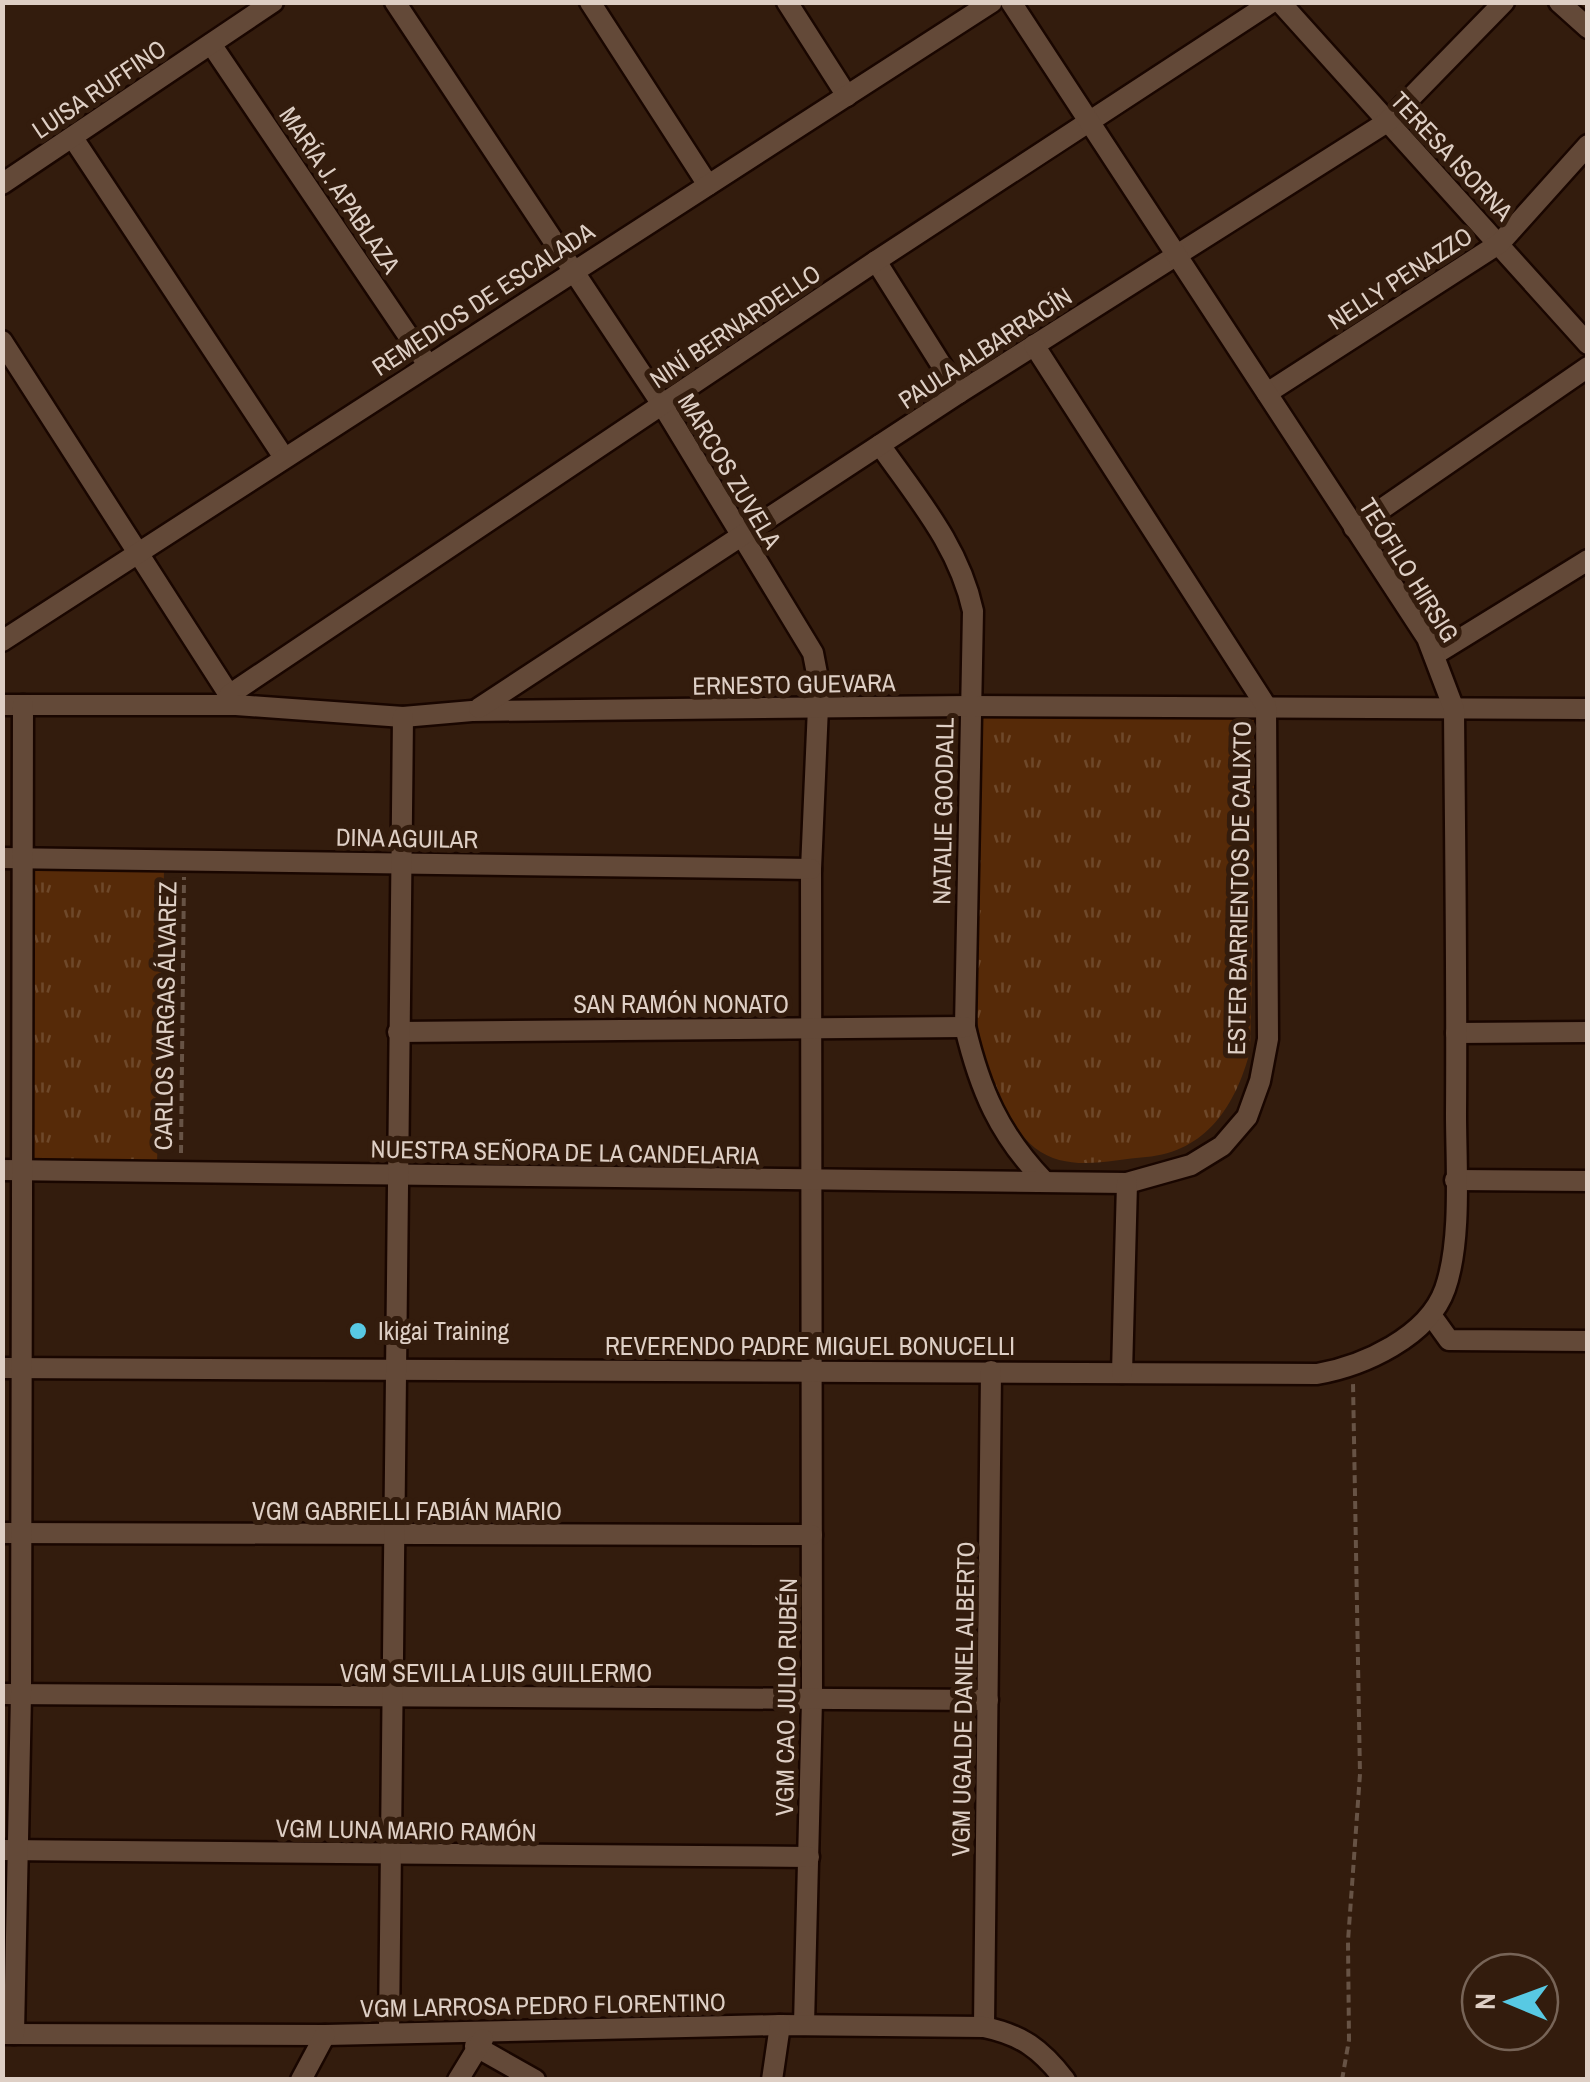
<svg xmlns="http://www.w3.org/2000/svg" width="1590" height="2082" font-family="'Archivo Narrow',sans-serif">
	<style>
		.grass { fill: url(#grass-tufts) }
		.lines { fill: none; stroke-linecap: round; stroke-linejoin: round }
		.minor-casing { stroke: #190600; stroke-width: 25 }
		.path { stroke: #675345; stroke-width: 4; stroke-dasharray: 8 5; stroke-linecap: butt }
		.minor { stroke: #634938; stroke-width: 20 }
		.poi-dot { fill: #58c9e3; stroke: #331c0d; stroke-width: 4 }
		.labels { text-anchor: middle; stroke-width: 10; stroke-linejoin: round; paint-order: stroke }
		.street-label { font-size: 25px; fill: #decfc5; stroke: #331c0d }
		.poi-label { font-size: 25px; fill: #decfc5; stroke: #331c0d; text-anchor: start }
	</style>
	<defs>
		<pattern id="grass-tufts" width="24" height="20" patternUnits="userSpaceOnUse" patternTransform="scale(2.5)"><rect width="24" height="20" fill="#562a08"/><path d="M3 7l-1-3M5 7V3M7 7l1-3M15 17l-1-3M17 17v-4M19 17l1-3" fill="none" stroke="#6e482a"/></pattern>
	</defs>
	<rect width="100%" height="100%" fill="#331c0d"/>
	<g class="grass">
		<path d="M979,711l280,3 -9,337c-14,54 -44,101 -104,106 -37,3 -78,16 -111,-9 -27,-21 -54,-90 -57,-123 -4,-33 0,-68 0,-100 0,-71 1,-143 1,-214z"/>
		<path d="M33,866l131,4 -7,294 -127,-2z"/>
	</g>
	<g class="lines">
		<g class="minor-casing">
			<g id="minor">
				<path d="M395,2l268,404 150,247 6,31 -8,185 1,830 -8,326"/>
				<path d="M590,2l118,183"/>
				<path d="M787,2l60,94"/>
				<path d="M1280,2l308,342"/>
				<path d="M1559,2l29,26"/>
				<path d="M211,44l217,321"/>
				<path d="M73,138l210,318"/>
				<path d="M2,184l271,-182"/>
				<path d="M876,261l83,132"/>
				<path d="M2,341l233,363"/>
				<path d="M1267,393l233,-150 88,-98"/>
				<path d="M880,445c37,53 79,101 93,166l-8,416c15,63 34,107 79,154"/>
				<path d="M1354,528l234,-161"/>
				<path d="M2,641l990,-639"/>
				<path d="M1434,655l154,-95"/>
				<path d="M229,695l647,-434 396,-259"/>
				<path d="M2,705h234l167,12 69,-6 498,-5 618,3"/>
				<path d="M479,708l480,-315 428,-271 117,-120"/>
				<path d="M2,858l809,11"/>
				<path d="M398,1032l567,-5"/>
				<path d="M1456,1033l132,-1"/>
				<path d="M2,1170l1125,13 64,-18 31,-19 25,-29 13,-36 8,-42 -2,-333 -232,-361"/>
				<path d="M1455,1180l133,1"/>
				<path d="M1431,1315l18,25 139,1"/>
				<path d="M2,1368l1315,6c46,-8 111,-37 128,-85 17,-48 11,-124 11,-175 1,-135 -1,-270 -2,-405l-27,-71 -416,-636"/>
				<path d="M1122,1373l5,-190"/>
				<path d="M2,1533l810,2"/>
				<path d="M2,1694l986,6"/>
				<path d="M2,1850l807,7"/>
				<path d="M984,2027l7,-656"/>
				<path d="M389,2032l14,-1315"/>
				<path d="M4,2034l321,1 455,-10 204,2c38,8 57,22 81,53"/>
				<path d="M14,2034l7,-340 2,-989"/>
				<path d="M475,2046l60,34"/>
				<path d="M301,2080l24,-45"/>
				<path d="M458,2080l25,-41"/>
				<path d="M772,2080l8,-55"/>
			</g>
		</g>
		<g class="path">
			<path d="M181,1153l3,-276"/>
			<path d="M1342,2080l7,-40 -1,-99 12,-167 -7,-391"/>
		</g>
		<use href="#minor" class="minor"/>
	</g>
	<circle class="poi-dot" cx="358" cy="1331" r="10"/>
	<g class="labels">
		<g class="street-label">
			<text transform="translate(99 89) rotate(-34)" y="9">LUISA RUFFINO</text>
			<text transform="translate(1452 156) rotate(47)" y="9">TERESA ISORNA</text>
			<text transform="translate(340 190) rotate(56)" y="9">MARÍA J. APABLAZA</text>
			<text transform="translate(1400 278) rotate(-33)" y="9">NELLY PENAZZO</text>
			<text transform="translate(483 299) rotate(-33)" y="9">REMEDIOS DE ESCALADA</text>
			<text transform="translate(735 326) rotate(-34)" y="9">NINÍ BERNARDELLO</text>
			<text transform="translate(985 348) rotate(-33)" y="9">PAULA ALBARRACÍN</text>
			<text transform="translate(730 471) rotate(59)" y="9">MARCOS ZUVELA</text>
			<text transform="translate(1409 570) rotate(58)" y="9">TEÓFILO HIRSIG</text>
			<text transform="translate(794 684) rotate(-1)" y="9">ERNESTO GUEVARA</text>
			<text transform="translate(943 811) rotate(-89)" y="9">NATALIE GOODALL</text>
			<text transform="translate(407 838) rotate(1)" y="9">DINA AGUILAR</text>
			<text transform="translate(1239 888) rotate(-89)" y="9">ESTER BARRIENTOS DE CALIXTO</text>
			<text x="681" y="1013">SAN RAMÓN NONATO</text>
			<text transform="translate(165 1016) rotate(-89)" y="9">CARLOS VARGAS ÁLVAREZ</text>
			<text transform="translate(565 1152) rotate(1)" y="9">NUESTRA SEÑORA DE LA CANDELARIA</text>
			<text x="810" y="1355">REVERENDO PADRE MIGUEL BONUCELLI</text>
			<text x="407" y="1520">VGM GABRIELLI FABIÁN MARIO</text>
			<text x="496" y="1682">VGM SEVILLA LUIS GUILLERMO</text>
			<text transform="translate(786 1697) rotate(-89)" y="9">VGM CAO JULIO RUBÉN</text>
			<text transform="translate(963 1699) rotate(-89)" y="9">VGM UGALDE DANIEL ALBERTO</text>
			<text transform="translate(406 1830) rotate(1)" y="9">VGM LUNA MARIO RAMÓN</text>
			<text transform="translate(543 2005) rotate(-1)" y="9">VGM LARROSA PEDRO FLORENTINO</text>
		</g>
		<g class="poi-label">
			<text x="378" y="1340">Ikigai Training</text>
		</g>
	</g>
	<rect width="1590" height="2082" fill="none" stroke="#decfc5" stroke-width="10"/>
	<g transform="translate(1510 2002) rotate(271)"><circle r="48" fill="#331c0d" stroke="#776457" stroke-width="2.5"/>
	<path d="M0-8L18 38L0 25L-18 38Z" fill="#58c9e3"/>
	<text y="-15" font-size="28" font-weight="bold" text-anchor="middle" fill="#decfc5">N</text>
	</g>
</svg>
